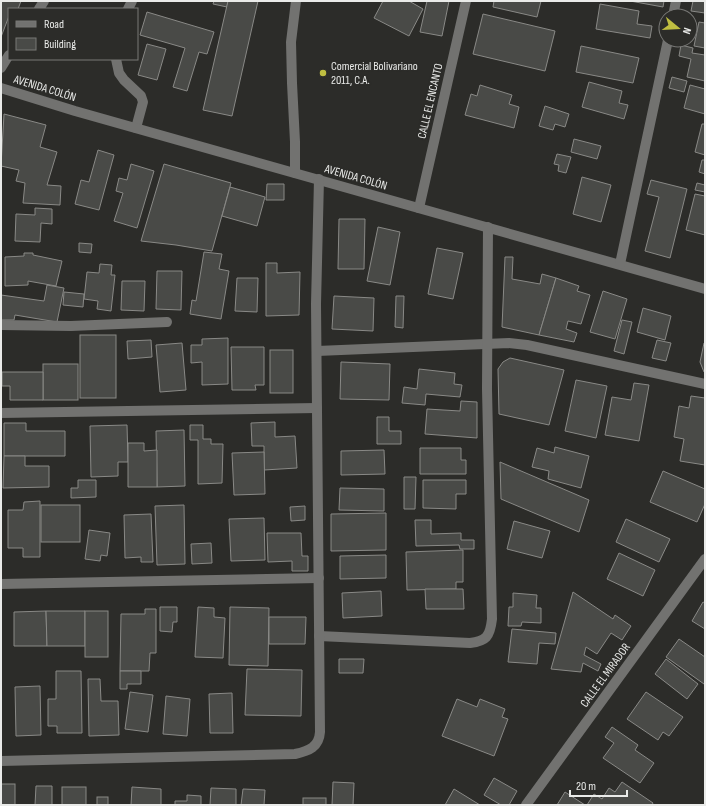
<svg xmlns="http://www.w3.org/2000/svg" width="706" height="806" font-family="'Sofia Sans Condensed',sans-serif">
	<style>
		.building { fill: #494a47; stroke: #898986 }
		.lines { fill: none; stroke-linecap: round; stroke-linejoin: round }
		.minor { stroke: #727270; stroke-width: 10 }
		.poi-dot { fill: #bfbe41; stroke: #2c2c29; stroke-width: 1.5 }
		.labels { text-anchor: middle; stroke-width: 4; stroke-linejoin: round; paint-order: stroke }
		.poi-label { font-size: 12px; fill: #eaebe9; stroke: #2c2c29; text-anchor: start }
		.street-label { font-size: 12px; fill: #eaebe9; stroke: #2c2c29 }
	</style>
	<rect width="100%" height="100%" fill="#2c2c29"/>
	<g class="building">
		<path d="M1,1h20l-3,8h-9v7l-8,21z"/>
		<path d="M214,1h14l-1,6 -14,-3z"/>
		<path d="M228,1h30l-26,115 -29,-6z"/>
		<path d="M383,1h26l14,8 -14,27 -35,-18z"/>
		<path d="M427,1h22l-7,35 -22,-4z"/>
		<path d="M494,1h47l-4,16 -44,-10z"/>
		<path d="M630,1h34l-1,6z"/>
		<path d="M693,1h12v12l-14,-2z"/>
		<path d="M600,4l39,7 -2,13 15,2 -2,12 -54,-9z"/>
		<path d="M147,12l67,20 -7,22 -8,-2 -12,39 -14,-4 12,-39 -45,-13z"/>
		<path d="M483,14l72,17 -10,40 -72,-17z"/>
		<path d="M699,22l6,1v25l-11,-2z"/>
		<path d="M147,44l19,5 -9,31 -19,-5z"/>
		<path d="M681,45l12,3 -1,5 13,2v26l-18,-4 4,-18 -12,-3z"/>
		<path d="M581,46l58,12 -6,25 -57,-11z"/>
		<path d="M672,77l15,4 -3,11 -15,-4z"/>
		<path d="M589,82l33,9 -3,12 9,2 -4,14 -42,-12z"/>
		<path d="M480,85l32,10 -3,9 10,3 -5,21 -49,-13 6,-21 6,2z"/>
		<path d="M690,85l15,4v25l-21,-6z"/>
		<path d="M545,106l24,8 -4,13 -10,-3 -2,6 -14,-4z"/>
		<path d="M4,114l42,11 -6,22 17,5 -10,33 14,1 -1,19 -37,-2 2,-20 -9,-2 3,-11 -18,-4z"/>
		<path d="M702,124h3v31l-10,-3z"/>
		<path d="M574,139l27,7 -4,13 -26,-7z"/>
		<path d="M98,150l16,5 -15,55 -24,-6 6,-24 8,2z"/>
		<path d="M557,154l14,3 -5,16 -8,-2 1,-6 -5,-1z"/>
		<path d="M702,160h3v14l-6,-2z"/>
		<path d="M131,164l23,7 -17,57 -23,-7 9,-28 -7,-2 3,-13 8,2z"/>
		<path d="M164,164l67,19 -19,68 -36,-6 -35,-4z"/>
		<path d="M582,177l29,8 -10,37 -28,-8z"/>
		<path d="M651,180l36,9 -17,69 -25,-7 14,-54 -12,-3z"/>
		<path d="M697,183l8,2v7l-10,-2z"/>
		<path d="M267,184h17v16h-18z"/>
		<path d="M230,187l35,10 -8,29 -35,-10z"/>
		<path d="M695,194l10,2v39l-19,-5z"/>
		<path d="M35,208l17,1v15l-11,-1 -1,19 -25,-1 1,-27 19,1z"/>
		<path d="M339,219h26l-1,50h-26z"/>
		<path d="M378,227l22,5 -10,53 -23,-4z"/>
		<path d="M79,243l13,1 -1,9 -12,-1z"/>
		<path d="M437,248l26,5 -10,46 -25,-5z"/>
		<path d="M204,252l18,2 -3,15 10,2 -8,48 -31,-5 2,-14 4,1z"/>
		<path d="M24,253h9v2l29,6 -6,25 -28,-5v4l-23,1v-29l19,-1z"/>
		<path d="M505,257h8l-1,22 28,5 2,-10 14,4 -17,57 -37,-8z"/>
		<path d="M266,263h11v10l23,-1 -1,43 -33,1z"/>
		<path d="M100,264l12,1 -1,10h4l-4,36 -14,-2 1,-8 -14,-2 3,-27 12,1z"/>
		<path d="M157,271h25l-1,39 -25,-1z"/>
		<path d="M237,278h21l-1,34 -22,-1z"/>
		<path d="M556,278l23,8 -2,5 13,4 -9,29 -13,-3 -2,8 11,4 -3,9 -35,-7z"/>
		<path d="M122,281h23l-1,30 -23,-1z"/>
		<path d="M47,285l17,3 -7,34 -42,-7 -1,5h-13v-25l43,6z"/>
		<path d="M603,291l24,8 -12,40 -25,-7z"/>
		<path d="M64,292l20,2 -1,13 -20,-2z"/>
		<path d="M334,296l40,2 -1,33 -41,-2z"/>
		<path d="M396,296h8l-1,32 -8,-1z"/>
		<path d="M643,308l28,8 -6,24 -28,-8z"/>
		<path d="M622,320l10,2 -8,32 -10,-3z"/>
		<rect x="80" y="335" width="36" height="63"/>
		<path d="M228,338v46l-26,1v-23l-11,1v-18h11v-6z"/>
		<path d="M151,340l1,17 -24,2 -1,-18z"/>
		<path d="M657,340l14,3 -5,18 -14,-3z"/>
		<path d="M182,343l4,47 -26,2 -4,-47z"/>
		<path d="M704,343l1,1v28h-1l-4,-10z"/>
		<path d="M231,347h33v38h-9l1,5h-24z"/>
		<rect x="270" y="350" width="23" height="43"/>
		<path d="M510,358l54,12 -15,55 -50,-11 -1,-45 5,-7z"/>
		<path d="M341,362l49,2 -1,36 -49,-1z"/>
		<rect x="43" y="364" width="35" height="36"/>
		<path d="M419,369l36,4 -1,11 8,1 -2,12 -34,-3 -1,11 -23,-2 2,-16 13,2z"/>
		<path d="M2,372h41v28h-33v-14h-8z"/>
		<path d="M576,380l31,6 -11,52 -31,-7z"/>
		<path d="M634,383l15,2 -10,56 -34,-6 7,-38 19,3z"/>
		<path d="M691,396l14,2v67l-25,-4 4,-22 -10,-2 5,-31 10,2z"/>
		<path d="M461,401l16,1v36l-52,-4 2,-25 33,2z"/>
		<path d="M377,417h12v14h12v13h-24z"/>
		<path d="M275,422v15l20,-1 2,32 -33,2v-24h-12l-1,-23z"/>
		<path d="M4,423h22v8h39v25h-61z"/>
		<path d="M127,425l1,37h-10v14l-27,1 -1,-51z"/>
		<path d="M190,425h13v14h8v5h12l-1,39 -24,1v-44h-8z"/>
		<path d="M184,430l1,56 -28,1 -1,-56z"/>
		<path d="M128,443h16v8l13,-1v37h-29z"/>
		<path d="M555,447l34,9 -8,32 -33,-9 1,-8 -17,-4 5,-19 17,5z"/>
		<path d="M420,448h41v12h5v14h-46z"/>
		<path d="M384,450l1,24 -44,1v-24z"/>
		<path d="M264,452l1,42 -31,1 -2,-42z"/>
		<path d="M4,456h21v10h24v21l-46,1z"/>
		<path d="M500,462l89,38 -10,32 -78,-33z"/>
		<path d="M663,471l42,18v15l-8,18 -47,-20z"/>
		<path d="M404,477h12l-1,32h-11z"/>
		<path d="M78,480h18v17l-25,1v-10h7z"/>
		<path d="M423,480h43v14h-10v15l-33,-1z"/>
		<path d="M340,488l44,1v22l-45,-1z"/>
		<path d="M40,501v56h-17v-9h-15v-38h15l1,-8z"/>
		<rect x="41" y="505" width="39" height="37"/>
		<path d="M184,505l1,59 -28,1 -2,-59z"/>
		<path d="M305,506v14l-14,1 -1,-14z"/>
		<path d="M386,513v37l-55,1v-37z"/>
		<path d="M151,514l2,48h-12v-5l-16,1 -1,-43z"/>
		<path d="M264,518l1,42 -34,1 -2,-42z"/>
		<path d="M626,519l44,20 -11,23 -43,-20z"/>
		<path d="M415,520h16v14l30,-1v7h13v9h-14l-1,-4 -43,1z"/>
		<path d="M514,521l36,10 -8,27 -35,-9z"/>
		<path d="M89,530l21,3 -3,23 -6,-1 -1,6 -15,-2z"/>
		<path d="M267,533h34l1,23h6v15h-16v-10l-24,1z"/>
		<path d="M211,543l1,20 -20,1 -1,-20z"/>
		<path d="M463,550v32h-7v7l-49,1 -1,-38z"/>
		<path d="M619,553l36,17 -12,26 -36,-17z"/>
		<path d="M386,555v23l-46,1v-23z"/>
		<path d="M425,589h38l1,20h-38z"/>
		<path d="M381,591l1,25 -39,2 -1,-25z"/>
		<path d="M573,592l40,27 2,-4 16,11 -9,14 -11,-7 -14,21 -11,-7 -2,8 17,9 -3,7 -15,-8 -2,9 -30,-3z"/>
		<path d="M513,593l24,2 -1,13h5v15l-19,-1 -1,4h-13l1,-19h4z"/>
		<path d="M703,602l2,1v26l-13,-8z"/>
		<path d="M160,607h17v15h-4l-1,10 -12,-1z"/>
		<path d="M198,607l16,1v9l11,1 -2,40 -28,-1z"/>
		<path d="M230,607l39,1 -1,58 -39,-1z"/>
		<path d="M145,609h11v44h-6l-1,18h-29l1,-57h24z"/>
		<path d="M46,611l1,35h-33v-34z"/>
		<path d="M46,611h39v35h-38z"/>
		<rect x="85" y="611" width="23" height="46"/>
		<path d="M269,617h37l-1,27h-36z"/>
		<path d="M512,629l44,4 -1,11 -16,-1 -2,21 -29,-2z"/>
		<path d="M679,639l26,18v25l-1,2 -38,-27z"/>
		<path d="M339,659h25l-1,14h-24z"/>
		<path d="M666,659l32,25 -11,15 -32,-25z"/>
		<path d="M247,669l55,1 -1,46 -56,-1z"/>
		<path d="M56,671h25l1,62h-25v-7h-9v-27h8z"/>
		<path d="M120,671h21v13h-14v5h-7z"/>
		<path d="M88,679h12l1,22h17l1,34 -30,1z"/>
		<path d="M40,686l1,49 -25,1 -1,-49z"/>
		<path d="M130,692l23,3 -5,37 -23,-3z"/>
		<path d="M646,692l37,25 -14,19 -6,-4 -5,8 -31,-21z"/>
		<path d="M232,693l1,40h-23l-1,-39z"/>
		<path d="M166,696l24,3 -3,37 -24,-2z"/>
		<path d="M457,699l20,8 3,-8 25,10 -3,8 6,2 -14,37 -52,-20z"/>
		<path d="M612,727l26,18 -3,5 19,13 -14,20 -37,-25 11,-15 -9,-6z"/>
		<path d="M494,778l23,13 -8,14h-8l-17,-10z"/>
		<path d="M333,782l21,1 -1,22h-21z"/>
		<path d="M622,782l31,21 -1,2h-65l7,-11 8,5 7,-11 6,4z"/>
		<rect x="1" y="784" width="14" height="21"/>
		<path d="M36,786h16v19h-17z"/>
		<rect x="62" y="787" width="24" height="18"/>
		<path d="M132,787l29,2v16h-30z"/>
		<path d="M211,788l25,1v16h-26z"/>
		<path d="M243,789l22,1 -1,15h-23z"/>
		<path d="M454,789l26,16h-35z"/>
		<path d="M565,792l20,13h-28z"/>
		<path d="M187,795l14,1v9h-26v-4h12z"/>
		<rect x="97" y="797" width="11" height="8"/>
		<rect x="303" y="798" width="23" height="7"/>
	</g>
	<g class="lines">
		<g class="minor">
			<path d="M39,9l5,-8"/>
			<path d="M128,9l4,-8"/>
			<path d="M673,16l3,-15"/>
			<path d="M116,59l3,14 5,7 17,16 2,6 -7,26"/>
			<path d="M1,68l8,-13"/>
			<path d="M1,88l74,23 630,178"/>
			<path d="M295,173v-31l-3,-59 -1,-41 5,-41"/>
			<path d="M419,208l47,-207"/>
			<path d="M620,264l48,-224"/>
			<path d="M1,325l70,1 96,-4"/>
			<path d="M317,351l192,-8 18,2 178,39"/>
			<path d="M1,413l316,-5"/>
			<path d="M1,584l318,-6"/>
			<path d="M319,636l151,7c16,-2 20,-6 22,-24l-5,-230 1,-162"/>
			<path d="M1,761l294,-7c14,-3 24,-7 25,-22l-4,-428 3,-125"/>
			<path d="M526,805l179,-246"/>
		</g>
	</g>
	<circle class="poi-dot" cx="323" cy="73" r="4"/>
	<g class="labels">
		<g class="poi-label">
			<text x="331" y="70">Comercial Bolivariano<tspan x="331" dy="14">2011, C.A.</tspan></text>
		</g>
		<g class="street-label">
			<text transform="translate(45 88) rotate(17)" y="4">AVENIDA COLÓN</text>
			<text transform="translate(430 101) rotate(-77)" y="4">CALLE EL ENCANTO</text>
			<text transform="translate(356 177) rotate(16)" y="4">AVENIDA COLÓN</text>
			<text transform="translate(605 675) rotate(-54)" y="4">CALLE EL MIRADOR</text>
		</g>
	</g>
	<rect width="706" height="806" fill="none" stroke="#eaebe9" stroke-width="4"/>
	<rect x="8" y="8" width="130" height="52" fill="#2c2c29" stroke="#787876"/>
	<rect x="16" y="21" width="20" height="6" fill="#727270" stroke="#787876"/>
	<text x="44" y="28" font-size="12" fill="#eaebe9">Road</text>
	<rect x="16" y="38" width="20" height="12" fill="#494a47" stroke="#787876"/>
	<text x="44" y="48" font-size="12" fill="#eaebe9">Building</text>
	<g transform="translate(678 28) rotate(108)"><circle r="19" fill="#2c2c29" stroke="#787876"/>
	<path d="M0-3L7 15L0 10L-7 15Z" fill="#bfbe41"/>
	<text y="-6" font-size="11" font-weight="bold" text-anchor="middle" fill="#eaebe9">N</text>
	</g>
	<path d="M570 790v6h57v-6" fill="none" stroke="#eaebe9" stroke-width="2"/>
	<text x="576" y="790" font-size="12" fill="#eaebe9" stroke="#2c2c29" stroke-width="3" paint-order="stroke">20 m</text>
</svg>
